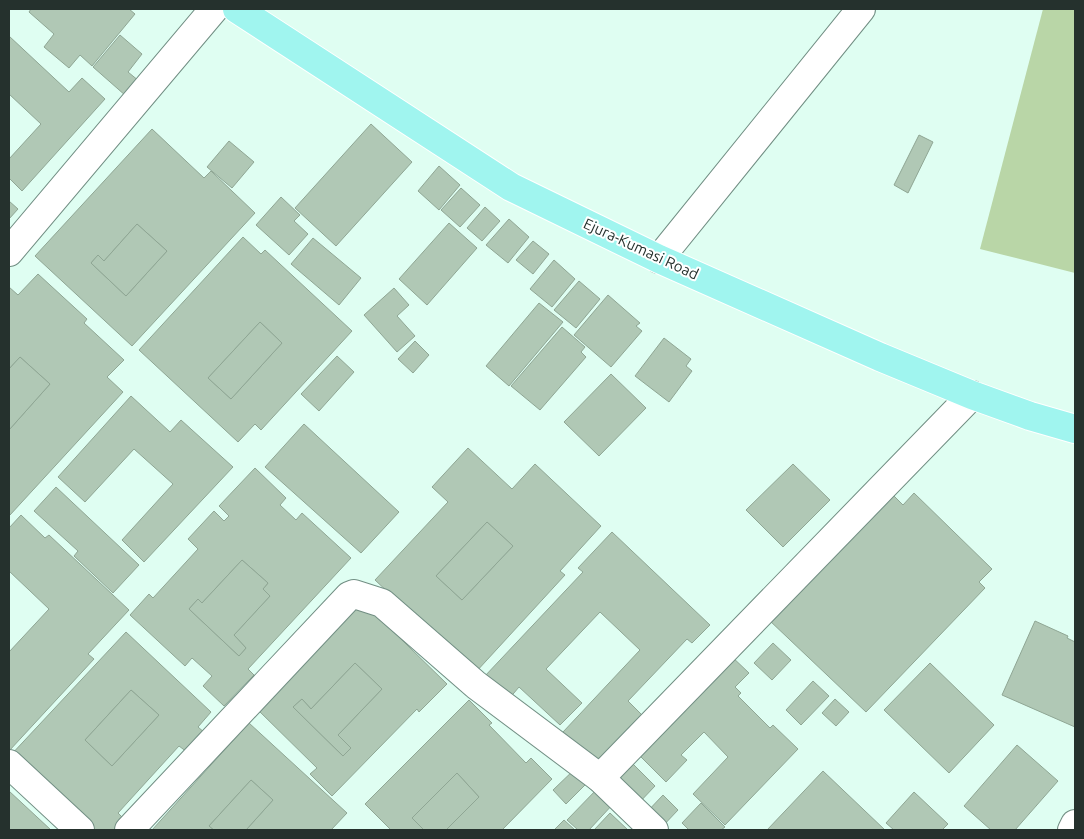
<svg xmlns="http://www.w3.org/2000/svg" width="1084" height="839" font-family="Ubuntu,sans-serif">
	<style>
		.green { fill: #b9d6a7 }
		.building { fill: #b0c8b5; stroke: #8fa694; fill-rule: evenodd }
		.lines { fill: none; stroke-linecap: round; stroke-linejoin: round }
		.minor-casing { stroke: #718e83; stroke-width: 30 }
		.primary-casing { stroke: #fff; stroke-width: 30 }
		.minor { stroke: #fff; stroke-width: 28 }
		.primary { stroke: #a0f5ef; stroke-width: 28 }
		.labels { text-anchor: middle; stroke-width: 4; stroke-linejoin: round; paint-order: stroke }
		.street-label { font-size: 15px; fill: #25312d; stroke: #fff }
	</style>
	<rect width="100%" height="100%" fill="#dffef2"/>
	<path class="green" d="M1043,9h32v264l-95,-24z"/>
	<g class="building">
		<path d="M31,9h98l6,5 -43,52 -12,-11 -11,13 -25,-21 10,-13 -25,-22z"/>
		<path d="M120,35l22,19 -14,18 11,9 -13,15 -33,-29z"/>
		<path d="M9,36l60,56 13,-14 23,21 -83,92 -13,-13v-19l32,-35 -32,-30z"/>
		<path d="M371,124l41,38 -76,84 -41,-38z"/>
		<path d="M152,129l52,49 7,-7 44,42 -123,133 -97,-90zM137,224l30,27 -41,45 -35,-33 7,-8 6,6z"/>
		<path d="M919,135l14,7 -25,51 -14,-8z"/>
		<path d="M229,141l25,21 -22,26 -25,-21z"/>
		<path d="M439,166l21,19 -21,25 -21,-19z"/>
		<path d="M461,188l19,17 -20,22 -19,-17z"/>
		<path d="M281,197l19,18 -6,6 14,13 -19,21 -33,-30z"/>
		<path d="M9,201l9,8 -9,10z"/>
		<path d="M485,207l15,14 -18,20 -15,-13z"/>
		<path d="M509,219l20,18 -21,26 -22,-18z"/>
		<path d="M449,223l28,25 -50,57 -28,-26z"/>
		<path d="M137,224l30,27 -41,45 -35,-33 7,-8 6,6z"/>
		<path d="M243,237l18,17 4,-4 87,81 -91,99 -6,-6 -17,18 -99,-92zM260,322l22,21 -51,56 -23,-21z"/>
		<path d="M313,238l48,40 -22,27 -48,-41z"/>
		<path d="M533,241l16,13 -16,20 -17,-14z"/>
		<path d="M554,260l21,19 -23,28 -22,-18z"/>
		<path d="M38,274l49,45 -3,4 40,37 -17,17 16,15 -113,123 -1,-2v-83l41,-46 -30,-27 -11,12v-82l9,8z"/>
		<path d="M579,281l21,18 -24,29 -22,-18z"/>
		<path d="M394,288l15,17 -12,11 18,20 -18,16 -33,-37z"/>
		<path d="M608,295l32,28 -4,3 6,5 -31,36 -37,-32z"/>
		<path d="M539,303l24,19 -54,64 -23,-20z"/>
		<path d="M260,322l22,21 -51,56 -23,-21z"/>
		<path d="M562,327l23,20 -4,5 5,5 -46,53 -29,-24z"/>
		<path d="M664,338l27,21 -5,7 6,5 -23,31 -34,-26z"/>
		<path d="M415,341l14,14 -16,18 -15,-14z"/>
		<path d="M337,356l17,16 -35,39 -18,-17z"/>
		<path d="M20,357l30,27 -41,46v-61z"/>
		<path d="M611,374l35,34 -47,48 -35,-34z"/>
		<path d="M131,396l39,36 11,-12 52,47 -89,95 -22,-22 51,-56 -39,-35 -49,53 -27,-25z"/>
		<path d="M304,424l95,88 -38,41 -96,-86z"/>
		<path d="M468,448l44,41 23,-25 66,62 -41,45 5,4 -90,98 -100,-93 73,-78 -16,-15zM487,522l26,24 -51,54 -26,-24z"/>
		<path d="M793,464l37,36 -47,47 -37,-37z"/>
		<path d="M255,468l31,30 -6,7 16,15 6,-7 49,45 -103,111 6,6 -30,31 -21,-20 9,-10 -20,-18 -7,8 -55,-51 19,-21 4,4 45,-49 -10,-10 26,-28 10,10 5,-5 -10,-10zM242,560l26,23 -5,6 7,7 -36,39 12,13 -7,8 -50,-47 9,-10 4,4z"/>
		<path d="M56,487l83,78 -26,28 -39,-37 4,-5 -44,-40z"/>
		<path d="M891,493l12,12 11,-12 78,76 -13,13 6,6 -119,124 -97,-92z"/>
		<path d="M21,515l24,23 4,-3 80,75 -41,44 6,5 -85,92v-99l40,-43 -40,-38v-43z"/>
		<path d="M487,522l26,24 -51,54 -26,-24z"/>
		<path d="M612,532l98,93 -18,18 -5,-4 -59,62 18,18 -45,49 -38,-36 77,-82 -40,-38 -54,57 36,34 -22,22 -41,-38 -11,13 -24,-23 99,-105 -5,-4z"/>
		<path d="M242,560l26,23 -5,6 7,7 -36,39 12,13 -7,8 -50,-47 9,-10 4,4z"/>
		<path d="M362,601l85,83 -28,28 -2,-3 -85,87 -22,-22 7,-6 -60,-59zM355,663l27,26 -44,46 13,13 -8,8 -50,-49 9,-8 9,10z"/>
		<path d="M1035,621l33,15 -1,2 8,4v85l-73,-32z"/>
		<path d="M126,632l85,80 -13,15 7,6 -18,19 -8,-6 -61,67 11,11 -6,6h-38l-76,-73zM131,690l28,25 -47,51 -27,-26z"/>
		<path d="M773,643l18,17 -19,20 -18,-17z"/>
		<path d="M729,654l20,19 -14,14 6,6 -3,3 32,32 3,-3 25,24 -73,76 -32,-31 35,-37 -24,-25 -23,23 6,5 -21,22 -31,-31z"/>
		<path d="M355,663l27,26 -44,46 13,13 -8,8 -50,-49 9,-8 9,10z"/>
		<path d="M930,663l64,62 -45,48 -65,-63z"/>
		<path d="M813,681l16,15 -28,29 -15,-15z"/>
		<path d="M131,690l28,25 -47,51 -27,-26z"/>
		<path d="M835,699l14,13 -13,14 -14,-13z"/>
		<path d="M469,700l23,23 -3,2 37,38 5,-5 21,21 -50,51h-56l33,-33 -22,-24 -45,45 12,12h-33l-26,-26z"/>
		<path d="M249,723l98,90 -16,17h-85l27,-30 -22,-20 -42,46 5,4h-62z"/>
		<path d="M1017,745l41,36 -43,49h-24l-27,-24z"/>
		<path d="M633,764l22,22 -19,20 -23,-22z"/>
		<path d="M577,767l13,13 -24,24 -13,-14z"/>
		<path d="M823,771l62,59h-118z"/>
		<path d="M457,773l22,24 -33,33h-22l-12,-12z"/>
		<path d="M251,780l22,20 -27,30h-32l-5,-4z"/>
		<path d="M599,787l15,16 -25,27h-11l-11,-10z"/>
		<path d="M9,791l42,39h-42z"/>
		<path d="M914,792l34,32 -6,6h-48l-8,-7z"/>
		<path d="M663,795l15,15 -18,19 -15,-15z"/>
		<path d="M701,803l24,24 -4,3h-32l-7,-7z"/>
		<path d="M610,813l18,17h-34z"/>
		<path d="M564,820l11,10h-21z"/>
	</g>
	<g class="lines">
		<g class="minor-casing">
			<g id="minor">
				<path d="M9,252l205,-243"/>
				<path d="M659,259l202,-250"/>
				<path d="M9,764l71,66"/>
				<path d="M600,778l372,-383"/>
				<path d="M129,830l220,-234 5,-2 28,9 94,82 124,93 54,52"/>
				<path d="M1072,830l3,-6"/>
			</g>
		</g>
		<g class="primary-casing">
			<path id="primary" d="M237,9l274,178 148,72 221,98 92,38 58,21 45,13"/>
		</g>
		<use href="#minor" class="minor"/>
		<use href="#primary" class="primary"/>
	</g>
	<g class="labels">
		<g class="street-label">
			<text transform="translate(641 249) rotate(25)" y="5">Ejura-Kumasi Road</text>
		</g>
	</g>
	<rect width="1084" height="839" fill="none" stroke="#25312d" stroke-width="20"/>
</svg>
